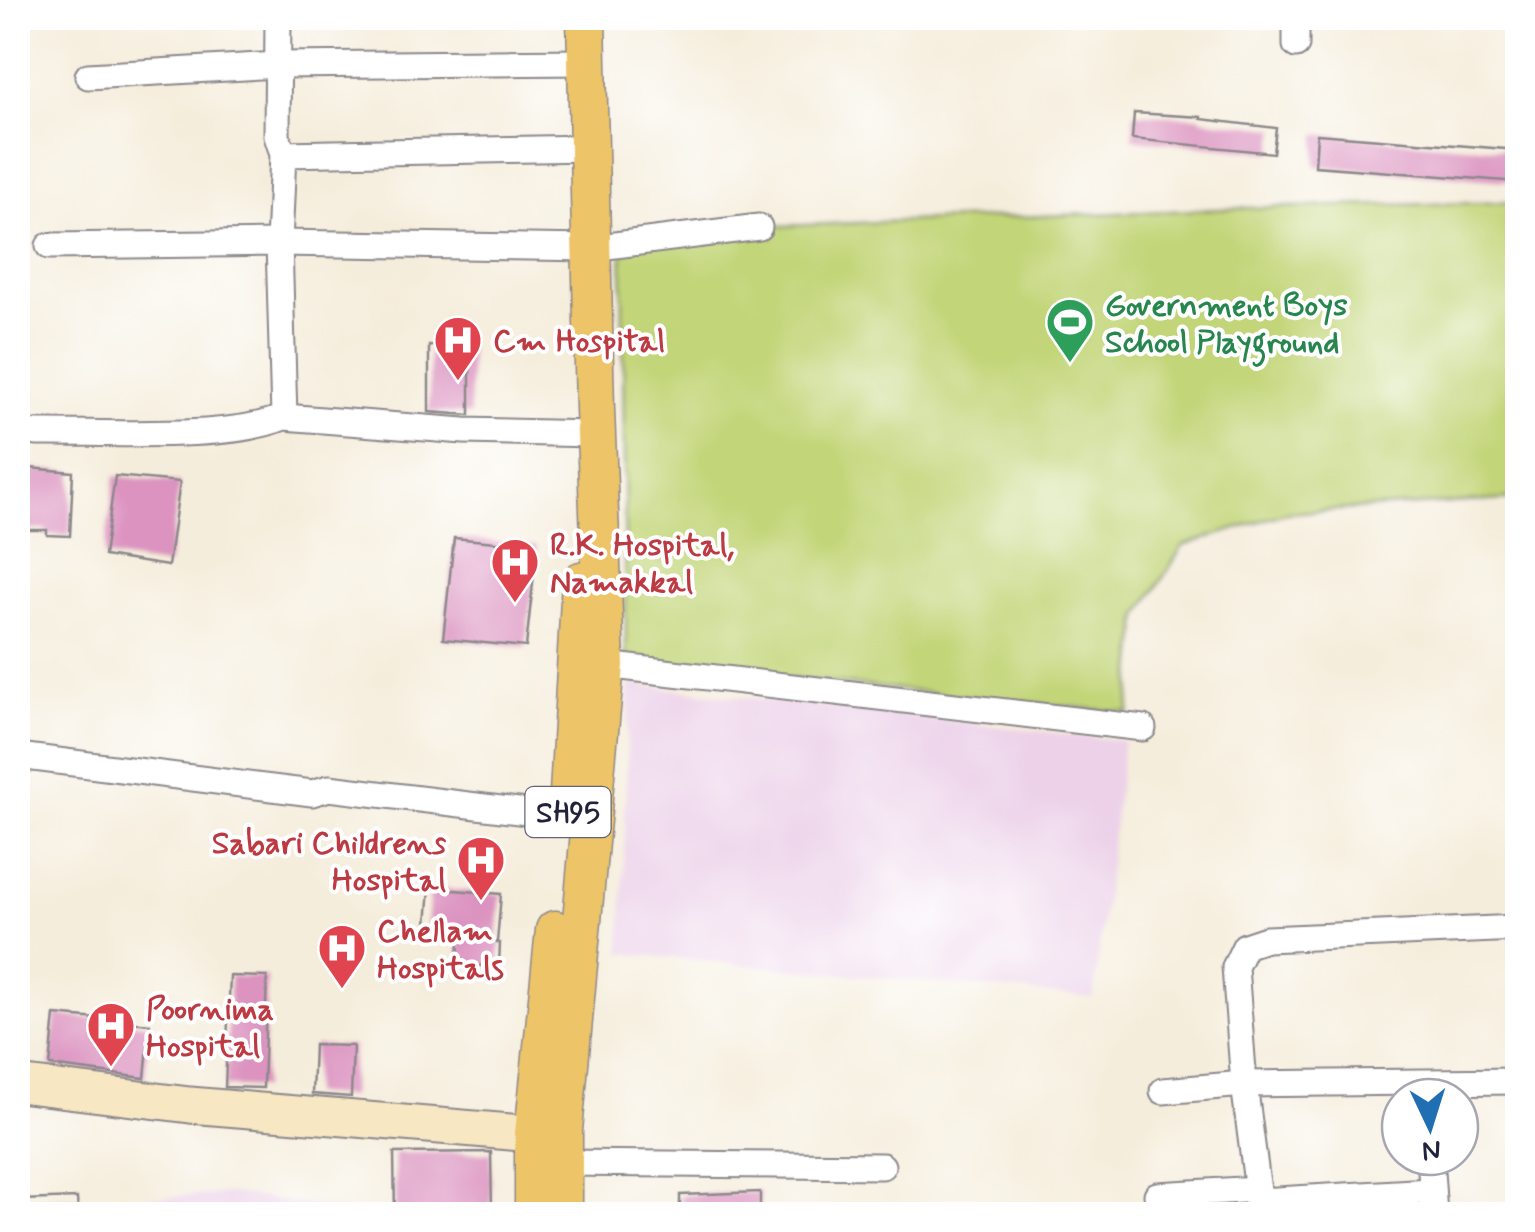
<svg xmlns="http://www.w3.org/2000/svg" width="1535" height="1232" font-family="Mynerve,sans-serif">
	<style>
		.built { fill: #ecd1e9 }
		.green { fill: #c2d578; stroke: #727c5a; stroke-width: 2.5 }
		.building { fill: #dc93c0 }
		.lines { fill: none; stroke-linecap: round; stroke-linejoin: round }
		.street-casing { stroke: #8c888b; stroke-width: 29 }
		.secondary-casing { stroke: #8c888b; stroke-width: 39 }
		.primary-casing { stroke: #8c888b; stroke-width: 41 }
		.street { stroke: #fff; stroke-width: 25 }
		.secondary { stroke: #f8e7c3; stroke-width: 35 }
		.primary { stroke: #eec469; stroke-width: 38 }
		.labels { text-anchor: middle; stroke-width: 8; stroke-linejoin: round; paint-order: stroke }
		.shield { fill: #fff; stroke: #646476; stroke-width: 2.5 }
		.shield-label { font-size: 30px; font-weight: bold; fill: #22223b }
		.leisure-label { font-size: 32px; font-weight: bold; fill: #27864d; stroke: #fff; text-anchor: start }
		.health-label { font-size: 32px; font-weight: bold; fill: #be3a42; stroke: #fff; text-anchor: start }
	</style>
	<rect width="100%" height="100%" fill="#fff"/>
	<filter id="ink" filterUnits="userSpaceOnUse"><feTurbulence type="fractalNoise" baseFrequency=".01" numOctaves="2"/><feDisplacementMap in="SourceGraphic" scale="20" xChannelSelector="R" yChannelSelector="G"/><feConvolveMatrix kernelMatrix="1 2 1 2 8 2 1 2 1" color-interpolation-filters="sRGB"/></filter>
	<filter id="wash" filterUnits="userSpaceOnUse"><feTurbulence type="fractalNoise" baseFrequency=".0048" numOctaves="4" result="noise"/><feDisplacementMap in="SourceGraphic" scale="40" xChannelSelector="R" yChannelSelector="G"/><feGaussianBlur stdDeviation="2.25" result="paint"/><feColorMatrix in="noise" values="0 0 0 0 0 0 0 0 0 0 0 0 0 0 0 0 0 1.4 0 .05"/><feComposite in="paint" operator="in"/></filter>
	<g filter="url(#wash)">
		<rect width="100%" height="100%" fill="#f5eddb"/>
		<g class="built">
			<path d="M629,684l495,57 -31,257 -472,-45z"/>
			<path d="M237,1194l124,19v1h-247l3,-15z"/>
		</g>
		<path class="green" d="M1517,202v297l-232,14 -102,33 -44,69 -10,98 -503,-51 -4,-430 626,-24z"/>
		<g id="blocks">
			<g class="building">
				<path d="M1134,113l67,4v2l75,9 -3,25 -141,-14z"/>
				<path d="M1317,134l201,16v32l-203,-16z"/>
				<path d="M429,346h41v69l-41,-3z"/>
				<path d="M18,467l55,5 -3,64 -23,-1v-5h-29z"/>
				<path d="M115,476l65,6 -12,84 -64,-10z"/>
				<path d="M454,538l83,8 -11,101 -83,-8z"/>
				<path d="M430,888l71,6 -4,49h3l-1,23 -41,-1 1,-26 -33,-3z"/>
				<path d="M230,976l37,1 -4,111 -38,-1z"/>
				<path d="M55,1015l95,9 -5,54 -95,-12z"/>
				<path d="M314,1045l39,1 -2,51 -39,-3z"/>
				<path d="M491,1152l1,62h-97l-1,-61z"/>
				<path d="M760,1192v22h-80v-19z"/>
				<path d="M77,1198l1,16h-56l-1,-14z"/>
			</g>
		</g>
	</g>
	<g filter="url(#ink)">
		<use href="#blocks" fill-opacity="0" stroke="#8c888b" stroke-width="2.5"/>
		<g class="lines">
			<g class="street-casing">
				<g id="street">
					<path d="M278,18l-1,118 6,18 -4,89 5,174"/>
					<path d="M1296,45v-27"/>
					<path d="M88,76l190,-11 309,-3"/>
					<path d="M283,154l306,-6"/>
					<path d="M49,246l230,-3 312,5 168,-21"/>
					<path d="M37,433c65,-1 190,8 247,-16l180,14 129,3"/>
					<path d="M605,665l538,63"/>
					<path d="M18,756l294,37 17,-5 239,29"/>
					<path d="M1163,1091l81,-7 274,-3"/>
					<path d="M1430,1157l4,57"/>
					<path d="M562,1163l320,3"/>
					<path d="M1157,1195l101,-6"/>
					<path d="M1260,1201l170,-10"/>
					<path d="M1261,1214l-17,-130 -9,-117 10,-21 21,-7 252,-11"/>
				</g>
			</g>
			<g class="secondary-casing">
				<path id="secondary" d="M18,1084l172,21 344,29 28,-3"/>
			</g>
			<g class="primary-casing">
				<g id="primary">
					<path d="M568,811l13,-230"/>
					<path d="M534,1214v-80l21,-204"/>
					<path d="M563,1214v-83l42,-466 -10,-256 -9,-391"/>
				</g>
			</g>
			<use href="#street" class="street"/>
			<use href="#secondary" class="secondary"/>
			<use href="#primary" class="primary"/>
		</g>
	</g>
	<defs>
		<g id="stadium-pin" transform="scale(2.5)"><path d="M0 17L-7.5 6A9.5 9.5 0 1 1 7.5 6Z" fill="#2e9e5b" stroke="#fff"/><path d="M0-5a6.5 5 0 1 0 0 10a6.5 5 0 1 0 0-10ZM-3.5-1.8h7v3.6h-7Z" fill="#fff"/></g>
		<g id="hospital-pin" transform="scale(2.5)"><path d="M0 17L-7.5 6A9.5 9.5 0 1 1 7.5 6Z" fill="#e0444e" stroke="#fff"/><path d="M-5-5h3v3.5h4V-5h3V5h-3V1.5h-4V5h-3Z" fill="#fff"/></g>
	</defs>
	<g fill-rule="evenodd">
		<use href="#stadium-pin" x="1070" y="322"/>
		<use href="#hospital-pin" x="458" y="340"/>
		<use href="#hospital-pin" x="515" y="562"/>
		<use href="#hospital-pin" x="481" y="860"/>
		<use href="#hospital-pin" x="342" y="948"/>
		<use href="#hospital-pin" x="111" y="1026"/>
	</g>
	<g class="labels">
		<rect class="shield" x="525.5" y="787" width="85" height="50" rx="8"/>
		<g class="shield-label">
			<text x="568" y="822">SH95</text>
		</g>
		<g class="leisure-label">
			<text x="1105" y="315">Government Boys<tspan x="1105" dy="37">School Playground</tspan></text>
		</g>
		<g class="health-label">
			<text x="493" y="351">Cm Hospital</text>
			<text x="550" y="555">R.K. Hospital,<tspan x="550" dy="37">Namakkal</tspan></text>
			<text x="446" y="853" text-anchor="end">Sabari Childrens<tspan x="446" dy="37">Hospital</tspan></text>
			<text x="377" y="941">Chellam<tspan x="377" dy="37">Hospitals</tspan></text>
			<text x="146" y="1019">Poornima<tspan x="146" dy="37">Hospital</tspan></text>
		</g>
	</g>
	<rect width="1535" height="1232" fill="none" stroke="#fff" stroke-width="60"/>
	<g transform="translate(1430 1127) rotate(176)"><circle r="48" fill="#ffffff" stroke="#a7a7b1" stroke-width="2.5"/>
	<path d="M0-8L18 38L0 25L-18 38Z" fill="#1f6fb2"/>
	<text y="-15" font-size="28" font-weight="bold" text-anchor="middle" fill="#22223b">N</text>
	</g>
</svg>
